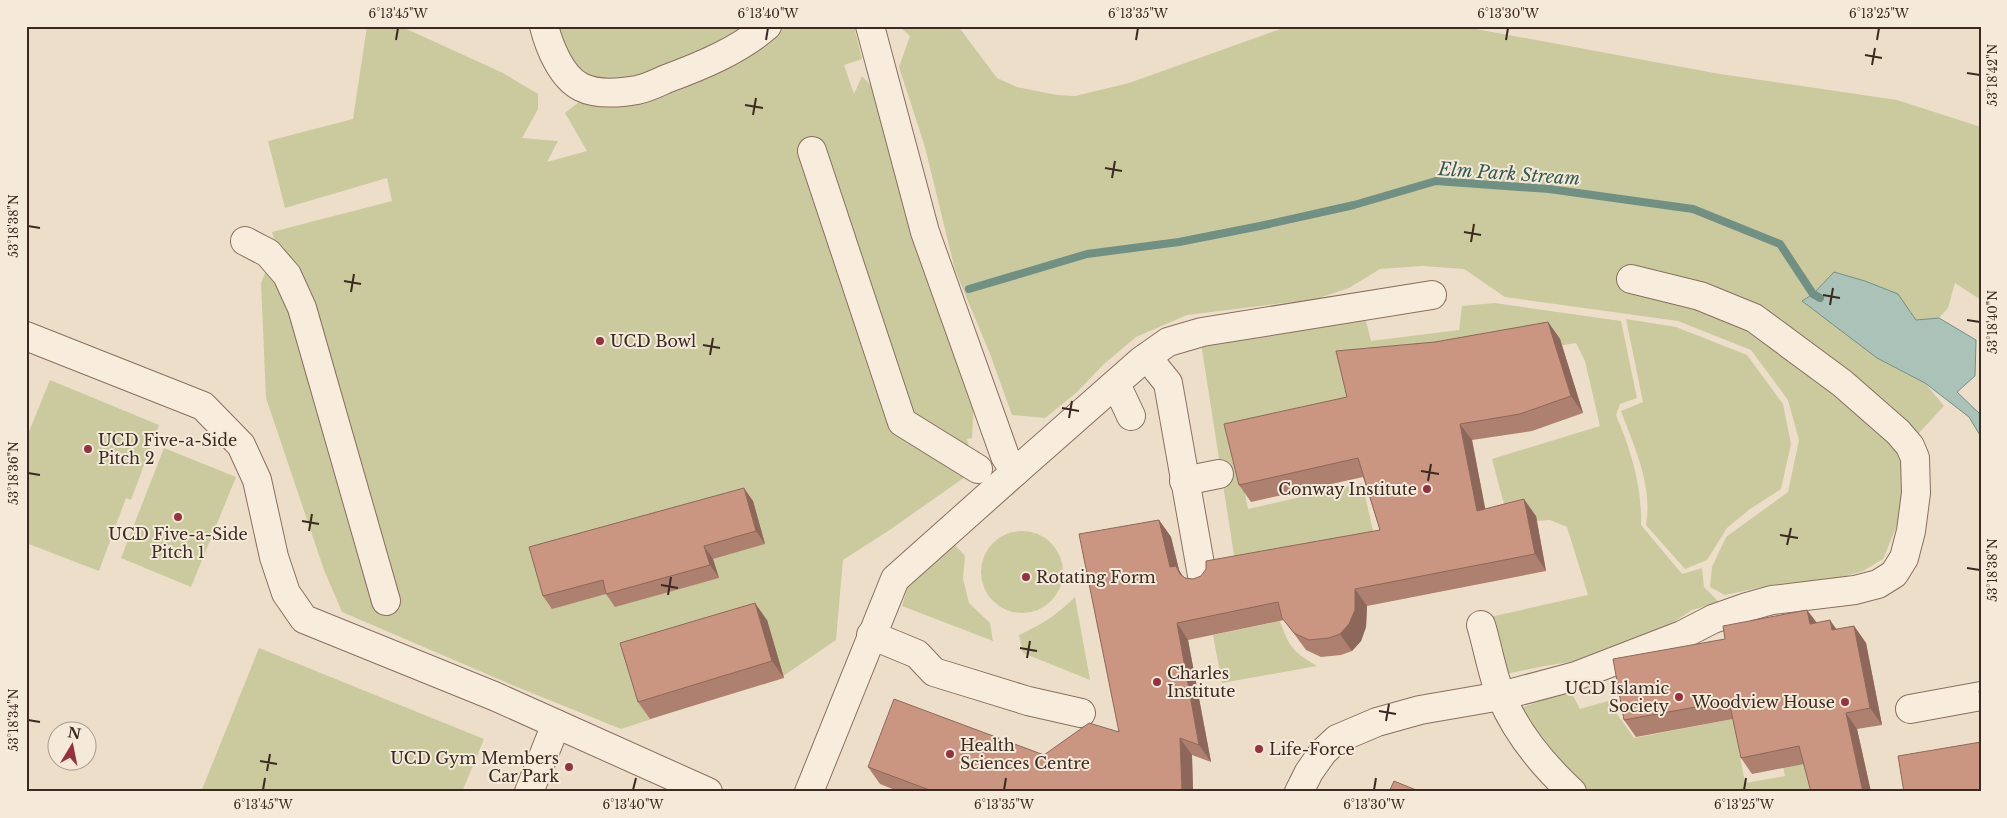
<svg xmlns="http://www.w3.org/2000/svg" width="2007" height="818" font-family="'Libre Baskerville',serif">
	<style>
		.green { fill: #cbca9e }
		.water { fill: #aac2b8; stroke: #719084 }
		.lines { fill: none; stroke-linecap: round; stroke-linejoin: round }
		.stream { stroke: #719084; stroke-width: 8 }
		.minor-casing { stroke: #896f5f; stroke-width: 30 }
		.minor { stroke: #f8ecdd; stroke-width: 28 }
		.wall { fill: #ae806f }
		.shaded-wall { fill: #8d685a }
		.building { fill: #ca9581; stroke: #8d685a }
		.ticks { fill: none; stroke: #3b2a21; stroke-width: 2 }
		.poi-dot { fill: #963140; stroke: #f5e9d9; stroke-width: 2 }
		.labels { text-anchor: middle; stroke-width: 4; stroke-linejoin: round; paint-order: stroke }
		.poi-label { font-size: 16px; fill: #3b2a21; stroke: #f5e9d9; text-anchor: start }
		.water-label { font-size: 18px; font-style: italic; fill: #315a51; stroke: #f5e9d9 }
		.neatline { fill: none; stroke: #3b2a21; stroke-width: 2 }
		.ticks-label { font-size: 12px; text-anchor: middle; fill: #3b2a21 }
	</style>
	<rect width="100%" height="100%" fill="#eddeca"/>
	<g class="green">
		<path d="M367,26h33l103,47 35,21v15l-16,29 36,3 -11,21 40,-11 -22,-38 18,-14 143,-32 62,-41h66l8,33 -18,6 10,29 8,-18 13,14 99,311 -2,37 -5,1 8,31 -84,59 -48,31 -7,80 -53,36 -162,53 -104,-42 -175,-75 -18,-42 -58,-172 -5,-115 15,-37 -4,-14 120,-31 -5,-23 -102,30 -17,-67 85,-22z"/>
		<path d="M558,26h186l-87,50 -36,9 -40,-8 -16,-20z"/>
		<path d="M899,26h59l39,52 20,9 40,8 18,1 54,-13 160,-57h171l260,48 177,26 84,27v173l-26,-17 -7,25 -9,10 -23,2 -19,-26 -32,-13 -31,-9 -21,22 -10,6 74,58 48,25 19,23 -27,29 -11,35 -8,53 -15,36 -20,12 -28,8 -64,6 -46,10 -15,-8 2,-20 14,-30 62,-45 11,-52 -11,-40 -37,-50 -73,-29 -173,-24 -41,-28 -42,-3 -42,3 -31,19 -33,11 -129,16 -51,22 -32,27 -28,29 -31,25 -33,-3 -22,-61 -35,-84 -30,-123 -26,-80 11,-31z"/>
		<path d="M1495,303l126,18 16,77 -17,6 -4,11c15,36 26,70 25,110l41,49 20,-6 2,19 15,15 -27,8 -39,26 -56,22 -53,8 -53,11 -10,-58 107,-24 -21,-68 -17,-7 -41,3 -17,-64 108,-33 -15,-65 -9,-18 -114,19 -111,45 -118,27 15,75 114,-26 17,73 -143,12 -35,-225 164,-26 6,24 88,-11 3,-24z"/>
		<path d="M1626,319l50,8 71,28 36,49 8,40 -10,45 -31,20 -23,19 -20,32 -22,9 -39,-44c7,-39 -12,-79 -25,-114l22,-9z"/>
		<path d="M50,380l109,45 -28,75 -5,-2 -27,73 -73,-28v-104z"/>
		<path d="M164,448l72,29 -45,110 -70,-29z"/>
		<circle cx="1022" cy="572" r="41"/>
		<path d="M954,544l11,12 -2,23 6,24 21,20 3,18 -91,-35 6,-21z"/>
		<path d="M1075,597l15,83 -67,-27 -4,-18c23,-11 38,-20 56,-38z"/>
		<path d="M1280,621c10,27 12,30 37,45l-95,17 -9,-48z"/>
		<path d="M259,648l225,91 -22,53h-261z"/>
		<path d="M1570,690l10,19 28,-8 26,37 99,-19 12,64 40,-7 -4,-21 20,-4 10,41h-219l-13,-8 -63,-74z"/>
	</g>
	<path class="water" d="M1834,272l31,9 33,13 18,26 23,-2 37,22 -1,36 -18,16 24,23v22l-12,-20 -44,-34 -48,-25 -75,-57 11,-7z"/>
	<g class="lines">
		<path class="stream" d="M969,289l118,-35 92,-12 81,-16 94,-21 82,-24 113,8 144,20 87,35 33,50 7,4"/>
		<g class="minor-casing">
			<g id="minor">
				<path d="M544,26c5,20 17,51 37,61 16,8 39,6 56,3 10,-2 20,-7 29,-11 35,-13 72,-28 101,-53"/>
				<path d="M812,151l90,271 76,47"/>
				<path d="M245,241l23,12 19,22 15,33 84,293"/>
				<path d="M26,336l177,70 38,39 16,35 17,77 12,36 18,26 190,77 214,96"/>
				<path d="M1147,357l21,26 35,198"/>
				<path d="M1116,384l15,32"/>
				<path d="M1015,472l126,-111 27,-19 34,-10 230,-37"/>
				<path d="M1184,481l35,-7"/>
				<path d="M1481,625c7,23 11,49 20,71 15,36 43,70 71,96"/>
				<path d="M871,635l46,19 17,18 94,29 53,12"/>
				<path d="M1910,709l71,-13"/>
				<path d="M529,792l27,-68"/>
				<path d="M809,792l86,-213 120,-107 -10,-16 -80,-224 -55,-206"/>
				<path d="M1299,792l10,-20 14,-20 14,-13 40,-17 43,-12 81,-14 75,-20 106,-41 31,-16 34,-12 25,-7 83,-10 23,-6 16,-10 10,-16 7,-27 5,-38 -1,-35 -5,-12 -12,-14 -56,-49 -88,-65 -54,-22 -69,-17"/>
			</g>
		</g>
		<use href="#minor" class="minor"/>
	</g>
	<g class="wall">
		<path d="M1548,322l12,17 23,74 -51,18 -60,9 13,69 51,7 10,55 -179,35 -1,21 -5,14 -9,10 -11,4 -20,2 -15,-7 -22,-30 -96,20 23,122 -19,-7 1,37h-293l-20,-8 -12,-17 176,-12 75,-23 40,-212 12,17 8,33 4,7 2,1 8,1 187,-49 -17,-53 -112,25 -12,-17 108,-88 88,-55z"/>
		<path d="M753,501l12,43 -52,15 6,19 -104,29 -9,-13 -54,15 -9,-13z"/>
		<path d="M1807,610l10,13 20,6 17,-3 12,17 16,82 -25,4 14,63h-60l-7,-28 -52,10 -11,-16 -8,-39 -97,18 -12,-17 101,-81z"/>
		<path d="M767,620l17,58 -134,41 -12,-17z"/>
	</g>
	<g class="shaded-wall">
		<path d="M1548,322l12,17 23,74 -12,-17z"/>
		<path d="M1460,424l12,16 17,88 -12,-17z"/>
		<path d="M744,488l9,13 12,43 -9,-13z"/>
		<path d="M1524,499l12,17 10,55 -11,-17z"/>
		<path d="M1159,520l12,17 8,33 8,13 -17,-16z"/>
		<path d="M704,546l9,13 6,19 -9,-13z"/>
		<path d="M1355,589l12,17 -1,21 -5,14 -9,10 -12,-17z"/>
		<path d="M755,603l12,17 17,58 -12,-17z"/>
		<path d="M1807,610l12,16 -9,-2z"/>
		<path d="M1830,620l12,17 -10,-7z"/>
		<path d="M1177,623l11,17 23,122 -12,-17z"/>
		<path d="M1854,626l12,17 16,82 -12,-17z"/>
		<path d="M1846,713l11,16 14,63h-8z"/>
		<path d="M1180,738l12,17 1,37h-10l-1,-1z"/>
	</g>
	<g class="building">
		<path d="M1548,322l23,74 -51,18 -60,10 17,87 47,-12 11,55 -180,35v21l-6,14 -9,10 -11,4 -20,2 -15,-7 -12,-15 -4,-16 -101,21 22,122 -19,-7 2,53 3,1h-250l-67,-25 26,-68 150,56 45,-32 30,9 -40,-198 80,-14 11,47 6,-1 4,8 5,4 8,1 8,-3 5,-7v-8l174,-31 -22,-72 -119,27 -15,-61 123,-27 -11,-46 99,-9z"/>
		<path d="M744,488l12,43 -52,15 6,19 -104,29 -3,-14 -60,16 -14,-49z"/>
		<path d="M755,603l17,58 -134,41 -18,-59z"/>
		<path d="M1807,610l3,14 20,-4 2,10 22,-4 16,82 -24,5 17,79h-52l-12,-46 -58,12 -12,-57 -105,19 -11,-61 112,-20 -2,-13z"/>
		<path d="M1981,688v15l-2,-12z"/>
		<path d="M1981,742v50h-77l-6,-36z"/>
		<path d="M1394,781l27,11h-32z"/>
	</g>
	<path class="ticks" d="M396,40l2,-12M766,40l2,-12M1136,40l2,-12M1506,40l2,-12M1877,40l2,-12M1865,55l17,3M1872,65l3,-17M1967,73l13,2M745,105l18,3M753,115l3,-17M1105,168l17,3M1112,178l3,-17M28,226l12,2M1464,232l17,3M1471,242l3,-18M344,281l17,3M351,292l3,-18M1823,295l17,3M1830,305l3,-17M1967,320l13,2M703,345l17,3M710,355l3,-17M1062,408l17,3M1069,418l3,-17M1421,471l18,3M28,473l12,2M1428,481l3,-17M302,521l17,3M309,531l3,-17M1780,535l18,3M1787,545l4,-17M1967,568l13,2M661,585l17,3M668,595l3,-18M1020,648l17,3M1027,658l3,-17M1379,711l17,3M28,720l12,2M1386,721l3,-17M260,761l17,3M267,771l3,-17M263,790l2,-12M633,790l3,-12M1004,790l2,-12M1374,790l2,-12M1744,790l2,-12"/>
	<g class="poi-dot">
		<circle cx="600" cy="341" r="5"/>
		<circle cx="88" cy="449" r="5"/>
		<circle cx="1427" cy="489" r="5"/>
		<circle cx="178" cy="517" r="5"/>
		<circle cx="1026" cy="577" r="5"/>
		<circle cx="1157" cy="682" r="5"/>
		<circle cx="1679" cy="697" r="5"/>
		<circle cx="1845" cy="702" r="5"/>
		<circle cx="1259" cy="749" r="5"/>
		<circle cx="950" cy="754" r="5"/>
		<circle cx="569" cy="767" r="5"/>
	</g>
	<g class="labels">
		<g class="poi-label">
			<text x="610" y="347">UCD Bowl</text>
			<text x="98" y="446">UCD Five-a-Side<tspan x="98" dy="18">Pitch 2</tspan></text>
			<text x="1417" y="495" text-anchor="end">Conway Institute</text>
			<text x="178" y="540" text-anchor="middle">UCD Five-a-Side<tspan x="178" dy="18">Pitch 1</tspan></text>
			<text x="1036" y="583">Rotating Form</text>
			<text x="1167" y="679">Charles<tspan x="1167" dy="18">Institute</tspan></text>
			<text x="1669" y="694" text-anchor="end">UCD Islamic<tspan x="1669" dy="18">Society</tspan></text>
			<text x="1835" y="708" text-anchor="end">Woodview House</text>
			<text x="960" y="751">Health<tspan x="960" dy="18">Sciences Centre</tspan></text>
			<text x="1269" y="755">Life-Force</text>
			<text x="559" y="764" text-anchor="end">UCD Gym Members<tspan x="559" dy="18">Car Park</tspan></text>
		</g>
		<g class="water-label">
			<text transform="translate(1509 174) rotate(4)" y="6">Elm Park Stream</text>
		</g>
	</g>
	<rect width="2007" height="818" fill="none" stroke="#f5e9d9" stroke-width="55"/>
	<g transform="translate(72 746) rotate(10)"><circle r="24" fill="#f5e9d9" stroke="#ab9d8f"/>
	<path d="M0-4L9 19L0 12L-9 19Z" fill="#963140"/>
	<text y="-8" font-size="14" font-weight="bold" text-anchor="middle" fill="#3b2a21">N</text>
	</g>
	<rect x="28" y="28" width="1952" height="762" class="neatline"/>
	<g class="ticks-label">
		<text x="398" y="18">6°13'45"W</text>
		<text x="768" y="18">6°13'40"W</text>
		<text x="1138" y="18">6°13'35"W</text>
		<text x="1508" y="18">6°13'30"W</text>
		<text x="1879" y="18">6°13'25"W</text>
		<text transform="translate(1993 75) rotate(-90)" y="4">53°18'42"N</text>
		<text transform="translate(14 226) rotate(-90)" y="4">53°18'38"N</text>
		<text transform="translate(1993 322) rotate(-90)" y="4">53°18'40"N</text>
		<text transform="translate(14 473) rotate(-90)" y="4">53°18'36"N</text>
		<text transform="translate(1993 570) rotate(-90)" y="4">53°18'38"N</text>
		<text transform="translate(14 720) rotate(-90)" y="4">53°18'34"N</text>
		<text x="263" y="809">6°13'45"W</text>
		<text x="633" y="809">6°13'40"W</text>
		<text x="1004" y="809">6°13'35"W</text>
		<text x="1374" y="809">6°13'30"W</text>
		<text x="1744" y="809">6°13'25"W</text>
	</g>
</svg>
